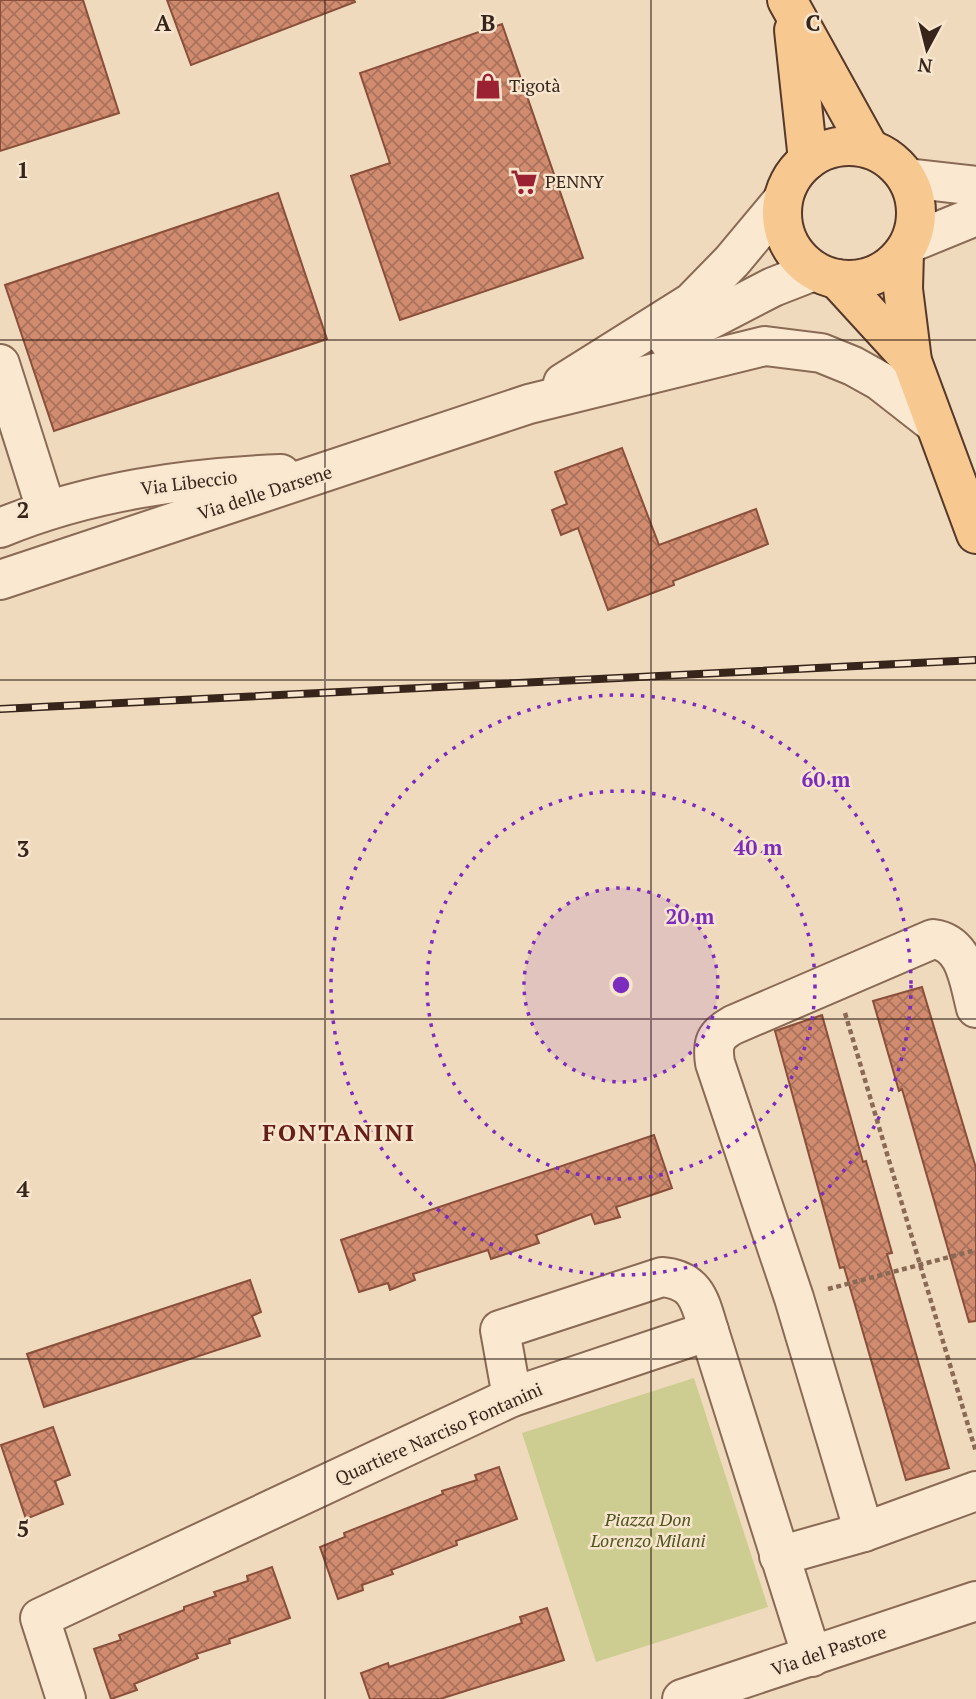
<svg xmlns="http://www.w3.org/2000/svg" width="976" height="1699" font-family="'PT Serif',serif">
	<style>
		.green { fill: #cecd91 }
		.building { fill: url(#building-cross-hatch); stroke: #894f3a; stroke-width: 2 }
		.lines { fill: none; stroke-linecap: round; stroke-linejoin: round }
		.minor-casing { stroke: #896a55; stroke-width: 42 }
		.major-casing { stroke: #56392a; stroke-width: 42 }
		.path { stroke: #896a55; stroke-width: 4.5; stroke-dasharray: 5 3.5; stroke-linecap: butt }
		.minor { stroke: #fbe8d0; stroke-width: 38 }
		.major { stroke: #f7c991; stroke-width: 38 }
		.rail-casing { stroke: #37251b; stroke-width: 8 }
		.rail { stroke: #f7e5cd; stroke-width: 5; stroke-dasharray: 16; stroke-linecap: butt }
		.grid { fill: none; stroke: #37251b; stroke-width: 2; stroke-opacity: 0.55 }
		.ring { fill: none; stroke: #7b2cbf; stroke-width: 3.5; stroke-dasharray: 3.5 7 }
		.labels { text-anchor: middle; stroke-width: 5; stroke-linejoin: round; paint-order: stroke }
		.poi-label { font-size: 18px; fill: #37251b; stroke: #f7e5cd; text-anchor: start }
		.street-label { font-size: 18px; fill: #37251b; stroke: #f7e5cd }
		.park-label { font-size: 18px; font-style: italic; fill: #4f5520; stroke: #f7e5cd }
		.district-label { font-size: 24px; font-weight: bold; letter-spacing: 2px; fill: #661e18; stroke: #f7e5cd }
		.grid-label { font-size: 23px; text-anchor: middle; font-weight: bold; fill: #37251b; stroke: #f7e5cd; stroke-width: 5; stroke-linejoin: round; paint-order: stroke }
		.centre { fill: #7b2cbf; stroke: #f7e5cd; stroke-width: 3.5 }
		.ring-label { font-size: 21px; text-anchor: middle; font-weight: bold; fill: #7b2cbf; stroke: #f7e5cd; stroke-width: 5; stroke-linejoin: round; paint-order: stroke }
	</style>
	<defs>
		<pattern id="building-cross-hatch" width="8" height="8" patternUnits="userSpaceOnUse" patternTransform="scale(1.75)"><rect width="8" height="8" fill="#d18c70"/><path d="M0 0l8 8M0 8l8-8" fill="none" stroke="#aa725b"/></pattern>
	</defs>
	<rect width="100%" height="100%" fill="#f0dabd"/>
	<path class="green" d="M694,1378l74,229 -172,55 -74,-229z"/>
	<g class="building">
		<path d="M0,0h83l36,113 -119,38z"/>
		<path d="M167,0h187l1,2 -164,63z"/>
		<path d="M502,24l81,234 -183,62 -49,-144 39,-13 -30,-90z"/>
		<path d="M278,193l49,146 -273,92 -49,-146z"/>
		<path d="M622,448l37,97 97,-36 12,35 -95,37 1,4 -66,25 -30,-82 -17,7 -9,-25 15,-6 -12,-32z"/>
		<path d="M922,987l54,181v153l-7,1 -67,-233 -3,2 -26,-90z"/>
		<path d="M822,1015l41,147 3,-1 26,92 -5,1 62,214 -43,12 -62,-213 -4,1 -65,-237z"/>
		<path d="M654,1135l18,53 -56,19 4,10 -25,7 -4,-10 -55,21 3,8 -48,16 -3,-9 -75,24 2,6 -25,10 -2,-7 -29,9 -18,-52z"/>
		<path d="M250,1280l11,32 -9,4 8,20 -216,71 -17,-53z"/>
		<path d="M53,1427l17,48 -15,6 8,23 -37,15 -25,-74z"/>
		<path d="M499,1467l18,52 -61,22 1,4 -66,25 2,4 -31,11 1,5 -25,9 -18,-52 25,-10 -1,-4 99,-39 -1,-3 35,-11 -2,-5z"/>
		<path d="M272,1567l18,51 -61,21 1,4 -34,11 2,4 -64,26 3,6 -26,9 -17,-50 27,-9 -2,-5 65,-25v-3l32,-11 -2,-4 34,-11 -1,-5z"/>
		<path d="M547,1608l17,52 -124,39h-70l-9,-26 27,-10 1,4 133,-44 -2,-6z"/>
	</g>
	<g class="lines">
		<g class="minor-casing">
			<g id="minor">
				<path d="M907,178l69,8"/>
				<path d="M910,243l66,-27"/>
				<path d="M669,341l104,-54 41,-16"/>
				<path d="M0,364l46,145"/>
				<path d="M563,383l129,-81 40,-41 50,-60"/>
				<path d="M0,528c90,-37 185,-50 281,-54"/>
				<path d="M0,580l529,-176 236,-58 56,7 32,13 27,15 55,43"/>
				<path d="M512,1397l-12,-67 162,-53c35,3 38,25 47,54"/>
				<path d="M864,1532l-70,-234 -79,-235c-3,-20 0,-28 18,-38l200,-86c33,4 36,43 43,69"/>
				<path d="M779,1556l85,-24 112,-41"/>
				<path d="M66,1699l-26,-81 472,-221 197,-66 103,326"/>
				<path d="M682,1699l294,-98"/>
			</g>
		</g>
		<g class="major-casing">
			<g id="major">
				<path d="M787,0l82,148"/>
				<path d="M794,30l14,130"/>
				<circle cx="849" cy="213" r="67"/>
				<path d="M904,252l-1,37 9,72 64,173"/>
				<path d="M837,279l75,82"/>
			</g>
		</g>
		<g class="path">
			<path d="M845,1013l131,439"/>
			<path d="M828,1289l148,-39"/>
		</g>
		<use href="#minor" class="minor"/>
		<use href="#major" class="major"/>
		<g class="rail-casing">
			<path id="rail" d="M0,709l976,-49"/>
		</g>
		<use href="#rail" class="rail"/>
	</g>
	<path class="grid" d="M325,0v1699M651,0v1699M0,340h976M0,680h976M0,1019h976M0,1359h976"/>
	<circle cx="621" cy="985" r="97" fill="#7b2cbf" fill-opacity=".12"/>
	<g class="ring">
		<circle cx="621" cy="985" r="97"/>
		<circle cx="621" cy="985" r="194"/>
		<circle cx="621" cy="985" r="290"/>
	</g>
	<defs>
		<g id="shop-bare" transform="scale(2.1)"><path d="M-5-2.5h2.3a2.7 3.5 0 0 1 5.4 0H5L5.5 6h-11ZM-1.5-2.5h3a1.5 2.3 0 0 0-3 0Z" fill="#9b2233" stroke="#f7e5cd" stroke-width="2.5" paint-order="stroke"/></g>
		<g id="supermarket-bare" transform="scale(2.1)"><path d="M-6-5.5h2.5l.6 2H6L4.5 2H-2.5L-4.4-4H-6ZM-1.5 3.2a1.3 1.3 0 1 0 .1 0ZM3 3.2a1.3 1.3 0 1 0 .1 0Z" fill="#9b2233" stroke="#f7e5cd" stroke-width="2.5" paint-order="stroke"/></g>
	</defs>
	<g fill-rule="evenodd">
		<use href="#shop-bare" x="488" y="86"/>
		<use href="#supermarket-bare" x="524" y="182"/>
	</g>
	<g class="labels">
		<g class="poi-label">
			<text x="509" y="92">Tigotà</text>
			<text x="545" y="188">PENNY</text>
		</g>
		<g class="street-label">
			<text transform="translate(189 483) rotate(-7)" y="6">Via Libeccio</text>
			<text transform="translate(265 493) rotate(-18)" y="6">Via delle Darsene</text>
			<text transform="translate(439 1434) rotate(-24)" y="6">Quartiere Narciso Fontanini</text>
			<text transform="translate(829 1651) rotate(-19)" y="6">Via del Pastore</text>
		</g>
		<g class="park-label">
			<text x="648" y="1526">Piazza Don<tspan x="648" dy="21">Lorenzo Milani</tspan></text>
		</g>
		<g class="district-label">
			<text x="339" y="1141">FONTANINI</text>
		</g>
	</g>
	<g class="grid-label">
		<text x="163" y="31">A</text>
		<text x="488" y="31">B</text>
		<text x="813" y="31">C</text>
		<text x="23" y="178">1</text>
		<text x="23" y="518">2</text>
		<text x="23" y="857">3</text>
		<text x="23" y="1197">4</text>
		<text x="23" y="1537">5</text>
	</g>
	<circle cx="621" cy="985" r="10" class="centre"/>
	<g class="ring-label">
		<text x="826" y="787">60 m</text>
		<text x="758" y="855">40 m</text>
		<text x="690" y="924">20 m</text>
	</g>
	<g transform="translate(927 49) rotate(187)" stroke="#f7e5cd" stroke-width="5" paint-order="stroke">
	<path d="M0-5L12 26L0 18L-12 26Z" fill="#37251b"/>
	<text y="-10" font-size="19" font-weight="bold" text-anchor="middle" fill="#37251b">N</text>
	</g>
</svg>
